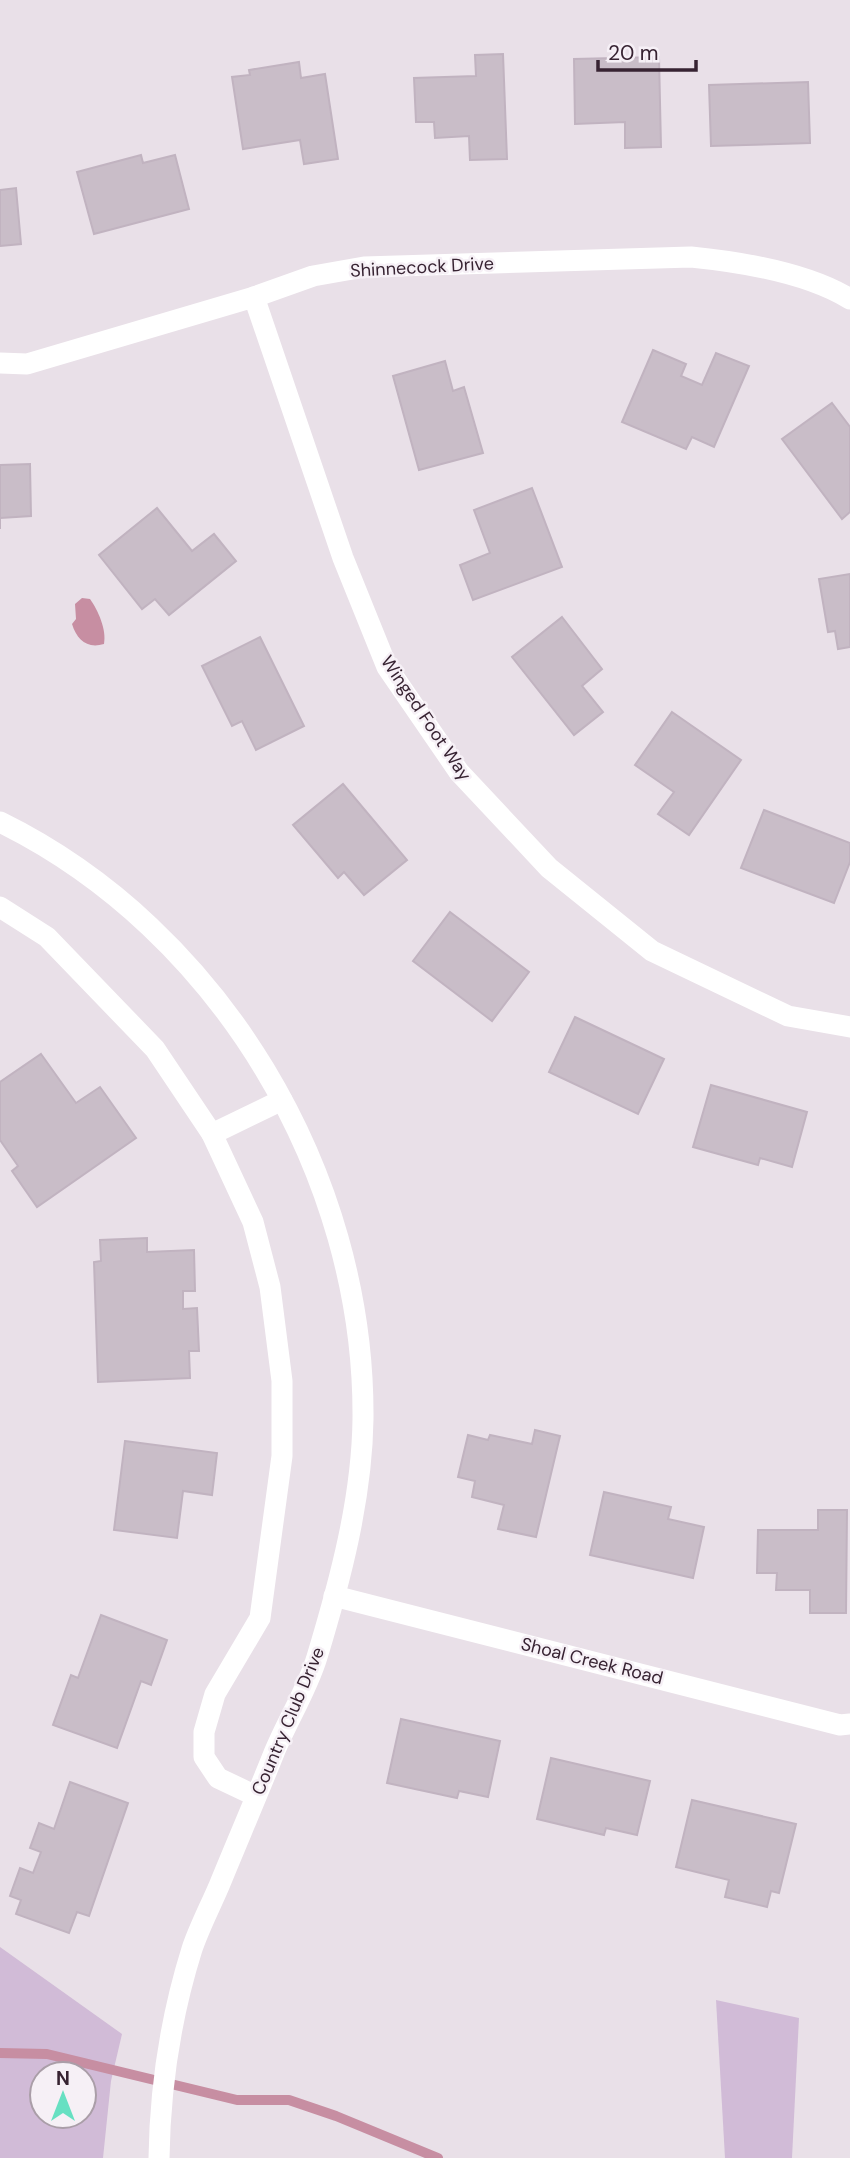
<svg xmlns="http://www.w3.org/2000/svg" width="850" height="2158" font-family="'DM Sans',sans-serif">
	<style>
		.green { fill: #d1bbd7; fill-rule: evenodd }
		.water { fill: #c78ea2 }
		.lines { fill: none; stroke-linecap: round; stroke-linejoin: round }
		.stream { stroke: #c78ea2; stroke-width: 10 }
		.building { fill: #c9bdc8; stroke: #c1b3c0; stroke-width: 2 }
		.minor { stroke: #fff; stroke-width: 21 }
		.labels { text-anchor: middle; stroke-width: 5; stroke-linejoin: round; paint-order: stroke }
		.street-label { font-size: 18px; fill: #372332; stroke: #f6f0f6 }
	</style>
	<rect width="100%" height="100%" fill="#e9e0e8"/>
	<g class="green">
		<path d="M0,1947l122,87 -11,47 -8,77h-103zM84,2074v42h-42v-42z"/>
		<path d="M716,2000l83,18 -7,140h-67z"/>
	</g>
	<path class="water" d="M82,598l8,1c8,11 17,31 14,45 -17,5 -27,-4 -32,-20l4,-5 -1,-15z"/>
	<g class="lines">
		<path class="stream" d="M0,2053l47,1 190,46h52l47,16 102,42"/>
	</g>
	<g class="building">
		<path d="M503,54l4,105 -37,1 -1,-24 -34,2 -1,-16h-18l-2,-44 62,-2 -1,-21z"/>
		<path d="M659,57l2,90 -36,1v-26l-50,2 -1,-65z"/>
		<path d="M299,62l2,16 24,-4 13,85 -34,5 -4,-24 -57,9 -11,-72 18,-2 -1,-5z"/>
		<path d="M808,82l2,61 -99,3 -2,-61z"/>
		<path d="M141,155l2,8 32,-8 14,54 -95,25 -17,-62z"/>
		<path d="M16,188l5,56 -21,2v-56z"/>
		<path d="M653,350l33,14 -5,12 21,9 14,-32 33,13 -35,81 -22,-10 -6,12 -64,-27z"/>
		<path d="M445,361l8,30 11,-4 19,66 -64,17 -26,-94z"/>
		<path d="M832,403l18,24v85l-8,7 -60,-80z"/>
		<path d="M30,464l1,52 -31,2v11v-64z"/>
		<path d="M532,488l30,79 -89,33 -13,-35 30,-12 -16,-43z"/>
		<path d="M157,508l35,43 22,-17 22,27 -67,54 -14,-16 -13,10 -43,-54z"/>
		<path d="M850,574v73l-12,2 -3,-18 -7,1 -9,-53z"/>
		<path d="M562,617l40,52 -20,17 21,26 -29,23 -62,-78z"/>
		<path d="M260,637l44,89 -48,24 -14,-29 -10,5 -30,-60z"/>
		<path d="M672,712l69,48 -52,75 -31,-21 16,-22 -39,-27z"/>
		<path d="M343,784l64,76 -43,35 -20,-23 -6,6 -45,-53z"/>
		<path d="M764,810l86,33v19l-16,41 -93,-35z"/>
		<path d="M450,912l79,60 -37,49 -79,-60z"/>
		<path d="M575,1017l89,42 -26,55 -89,-42z"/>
		<path d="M41,1054l35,49 24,-16 36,51 -99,69 -25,-36 6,-5 -18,-26v-58z"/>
		<path d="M711,1085l96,27 -15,55 -32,-9 -2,7 -65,-18z"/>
		<path d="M147,1238v14l47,-2 1,41h-12v18l14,-1 2,43h-10l1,27 -92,4 -4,-120 7,-1 -1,-21z"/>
		<path d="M535,1430l25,6 -24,101 -38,-8 6,-24 -32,-8 3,-16 -17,-4 10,-42 20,5 2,-5 42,9z"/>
		<path d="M125,1441l92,12 -5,42 -29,-4 -6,47 -63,-8z"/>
		<path d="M604,1492l67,15 -3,12 36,8 -11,51 -103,-23z"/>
		<path d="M818,1510h29l-1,103h-36v-23h-34l1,-17h-20l1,-43h60z"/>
		<path d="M101,1615l66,25 -16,45 -10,-4 -24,67 -64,-23 18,-50 7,3z"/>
		<path d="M401,1719l99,22 -12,56 -29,-6 -2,7 -70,-15z"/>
		<path d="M551,1758l99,23 -13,54 -31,-7 -2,7 -67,-16z"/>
		<path d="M70,1782l58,21 -39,113 -12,-4 -8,21 -53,-19 5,-14 -11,-4 10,-28 13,5 8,-21 -11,-4 9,-25 15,6z"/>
		<path d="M692,1800l104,24 -17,69 -8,-2 -4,16 -42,-10 4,-17 -53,-13z"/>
	</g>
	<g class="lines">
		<g class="minor">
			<path d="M254,297l89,261 44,109 72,105 90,96 103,83 136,65 62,11"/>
			<path d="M0,363l27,1 227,-67 59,-21 51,-9 327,-10c50,5 115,15 159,42"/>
			<path d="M0,822c220,108 365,353 363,597 -1,80 -23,162 -46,238 -10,33 -30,64 -43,96 -18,45 -37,89 -55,133 -9,21 -20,42 -27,63 -21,67 -32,140 -33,209"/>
			<path d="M0,907l47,30 108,112 57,85 70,-34"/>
			<path d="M212,1134l41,88 17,65 12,94v75l-22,162 -45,76 -11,38v25l14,21 38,18"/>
			<path d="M334,1596l506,129 10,-1"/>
		</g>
	</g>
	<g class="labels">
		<g class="street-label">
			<text transform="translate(422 267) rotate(-3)" y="6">Shinnecock Drive</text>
			<text transform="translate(426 718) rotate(56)" y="6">Winged Foot Way</text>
			<text transform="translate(592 1661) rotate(14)" y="6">Shoal Creek Road</text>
			<text transform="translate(288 1721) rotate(-67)" y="6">Country Club Drive</text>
		</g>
	</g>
	<g transform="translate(63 2095)"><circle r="33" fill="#f6f0f6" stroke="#aa9ea8" stroke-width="2"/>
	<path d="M0-5L12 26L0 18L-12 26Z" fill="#67e0c2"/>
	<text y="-10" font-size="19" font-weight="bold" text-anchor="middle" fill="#372332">N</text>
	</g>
	<path d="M598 60v10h98v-10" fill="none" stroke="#372332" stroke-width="3.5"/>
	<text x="608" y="60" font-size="21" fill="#372332" stroke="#f6f0f6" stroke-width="5" paint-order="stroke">20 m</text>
</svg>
